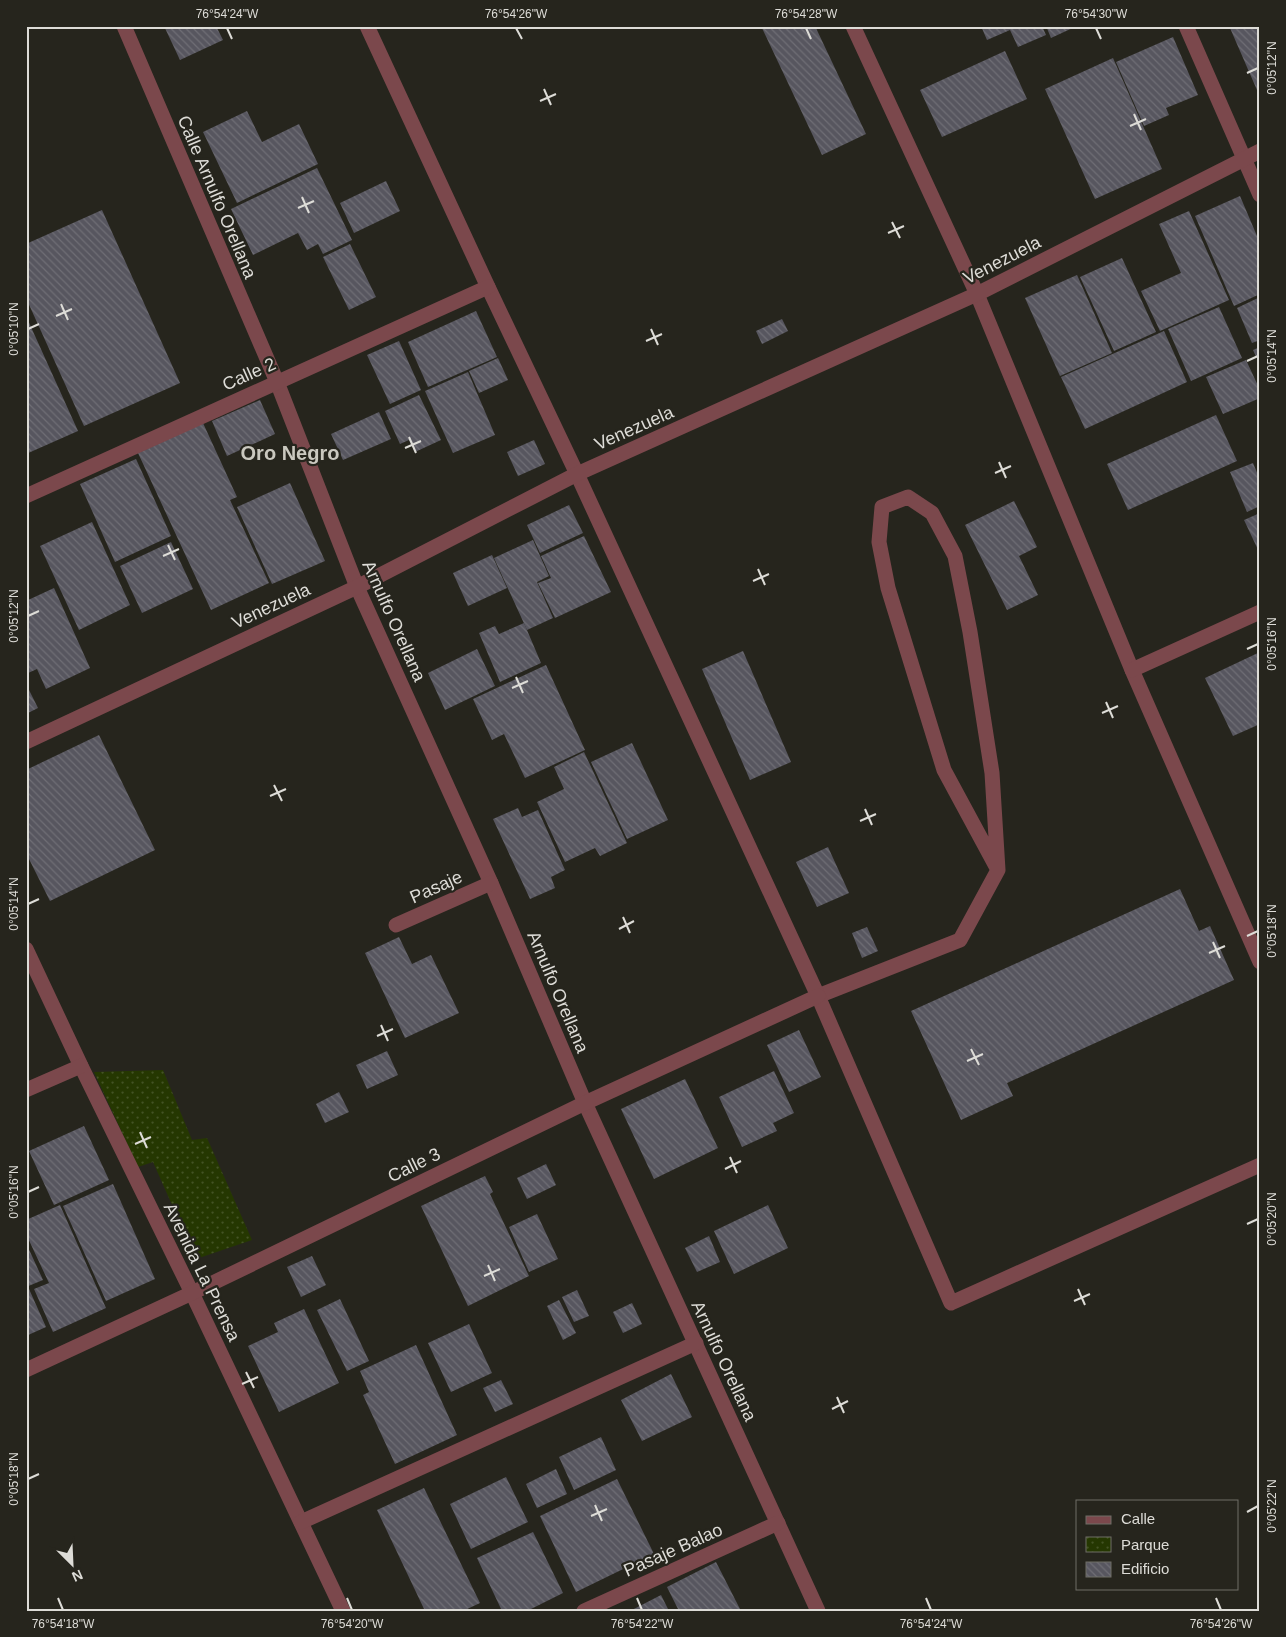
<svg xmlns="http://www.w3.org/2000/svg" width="1286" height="1637" font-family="Helvetica,sans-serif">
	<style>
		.park { fill: url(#park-dots) }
		.building { fill: url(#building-back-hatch) }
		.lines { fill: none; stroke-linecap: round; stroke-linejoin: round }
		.lane { stroke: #7b484c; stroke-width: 15 }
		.street { stroke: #7b484c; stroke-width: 15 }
		.ticks { fill: none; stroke: #dddcd7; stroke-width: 2 }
		.labels { text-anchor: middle; stroke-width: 4.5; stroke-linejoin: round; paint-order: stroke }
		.street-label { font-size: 18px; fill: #dddcd7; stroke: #26251d }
		.quarter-label { font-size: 20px; font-weight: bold; fill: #cac8bf; stroke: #26251d }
		.neatline { fill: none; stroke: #dddcd7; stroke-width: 2 }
		.ticks-label { font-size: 12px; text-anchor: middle; fill: #dddcd7 }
	</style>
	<defs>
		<pattern id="park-dots" width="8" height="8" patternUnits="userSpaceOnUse" patternTransform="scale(1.25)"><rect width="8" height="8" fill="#253701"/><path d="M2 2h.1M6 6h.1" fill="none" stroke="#445325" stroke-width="1.8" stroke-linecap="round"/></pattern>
		<pattern id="building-back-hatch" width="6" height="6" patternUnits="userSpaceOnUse" patternTransform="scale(1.25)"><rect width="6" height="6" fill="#57565f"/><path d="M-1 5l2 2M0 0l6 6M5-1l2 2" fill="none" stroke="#6f6e75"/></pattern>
	</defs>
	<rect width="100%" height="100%" fill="#26251d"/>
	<path class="park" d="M163,1070l29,70 15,-2 45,102 -56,19 -43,-97 -15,5 -44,-95z"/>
	<g class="building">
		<path d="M164,26h52l7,14 -43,20z"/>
		<path d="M761,26h54l51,108 -44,21z"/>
		<path d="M981,26h61l4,9 -28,12 -8,-17 -23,10z"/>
		<path d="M1046,26h31l-26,12z"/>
		<path d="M1234,26h26v71l-30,-69z"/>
		<path d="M1173,37l25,58 -32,13 3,7 -25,11 -28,-64z"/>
		<path d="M1005,51l22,48 -85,38 -22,-47z"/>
		<path d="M1113,58l49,111 -67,30 -50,-110z"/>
		<path d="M247,111l15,31 37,-18 19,40 -81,39 -34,-71z"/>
		<path d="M317,168l35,72 -29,14 -5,-10 -11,6 -9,-17 -45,22 -22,-46z"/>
		<path d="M386,181l14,30 -46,22 -14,-30z"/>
		<path d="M1240,196l20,47v51l-26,12 -39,-90z"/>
		<path d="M102,210l78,173 -96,43 -58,-128v-54z"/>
		<path d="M1189,211l40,89 -69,31 -19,-40 40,-18 -22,-49z"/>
		<path d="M350,244l26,53 -27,13 -26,-53z"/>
		<path d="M1122,258l34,74 -42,19 -34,-74z"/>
		<path d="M1077,275l35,78 -52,23 -35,-78z"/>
		<path d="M1260,297v43l-8,3 -15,-35z"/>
		<path d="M1219,307l23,51 -51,23 -23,-52z"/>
		<path d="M476,311l21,46 -69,30 -20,-45z"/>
		<path d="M26,316l52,115 -52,23z"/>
		<path d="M782,319l6,12 -26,13 -6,-13z"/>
		<path d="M1164,331l23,51 -102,47 -24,-52z"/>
		<path d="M399,341l22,49 -31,14 -23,-49z"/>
		<path d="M1260,347v18l-7,-15z"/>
		<path d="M498,358l10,22 -29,13 -10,-22z"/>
		<path d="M1246,360l14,30v8l-37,16 -17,-37z"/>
		<path d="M468,372l27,63 -42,18 -28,-62z"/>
		<path d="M419,395l22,45 -26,12 -6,-12 -9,4 -15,-33z"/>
		<path d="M260,400l15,34 -48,22 -15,-35z"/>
		<path d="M379,412l12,27 -48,21 -12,-26z"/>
		<path d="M1216,415l21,46 -109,49 -21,-46z"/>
		<path d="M203,423l34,74 -7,3 39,83 -58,27 -73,-157z"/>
		<path d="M534,440l11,24 -27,12 -11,-24z"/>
		<path d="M136,459l35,77 -56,26 -35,-78z"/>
		<path d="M1253,463l7,17v26l-13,6 -17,-40z"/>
		<path d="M290,483l35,78 -53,23 -35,-77z"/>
		<path d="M1014,501l23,46 -18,9 19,39 -31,15 -42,-85z"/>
		<path d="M569,505l14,28 -43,20 -13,-28z"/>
		<path d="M1260,513v41l-16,-34z"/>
		<path d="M92,522l38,83 -51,25 -39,-84z"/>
		<path d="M584,536l27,56 -56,26 -17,-35 13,-5 -10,-22z"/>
		<path d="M533,540l16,36 -12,6 16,36 -26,12 -33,-72z"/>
		<path d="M171,542l22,47 -51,24 -22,-47z"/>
		<path d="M492,555l15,33 -39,18 -15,-33z"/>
		<path d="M54,588l36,80 -44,21 -9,-20 -11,5v-73z"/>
		<path d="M524,623l17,40 -41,19 -21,-49 16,-7 4,8z"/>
		<path d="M477,649l18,37 -50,24 -17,-37z"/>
		<path d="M743,651l48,111 -41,18 -48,-111z"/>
		<path d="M1260,652v72l-27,12 -28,-58z"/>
		<path d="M546,665l39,85 -60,28 -21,-44 -12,6 -19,-41z"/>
		<path d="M26,684l12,24 -12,6z"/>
		<path d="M99,735l56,115 -105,51 -24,-48v-83z"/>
		<path d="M632,743l36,77 -41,19 -36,-77z"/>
		<path d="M584,752l43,91 -27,13 -5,-8 -30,14 -28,-60 27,-13 -10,-22z"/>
		<path d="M518,808l4,9 16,-7 27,60 -14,7 4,11 -25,11 -37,-80z"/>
		<path d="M828,847l21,46 -32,14 -21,-45z"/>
		<path d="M1180,889l19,42 11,-5 24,54 -227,103 6,13 -52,24 -50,-109z"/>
		<path d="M867,927l11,24 -16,7 -10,-25z"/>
		<path d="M399,937l13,27 19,-9 28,58 -54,25 -40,-85z"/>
		<path d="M799,1030l22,47 -32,15 -22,-47z"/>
		<path d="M387,1051l11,24 -31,14 -11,-24z"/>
		<path d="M774,1071l20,42 -21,10 4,8 -35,16 -23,-50z"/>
		<path d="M685,1079l33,69 -64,31 -33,-70z"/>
		<path d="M339,1092l10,20 -24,11 -9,-19z"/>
		<path d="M84,1126l25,54 -55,25 -25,-54z"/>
		<path d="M546,1164l10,21 -29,14 -10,-21z"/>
		<path d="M485,1176l8,16 -3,2 39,82 -61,30 -47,-100z"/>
		<path d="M113,1184l42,95 -49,22 -43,-95z"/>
		<path d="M60,1205l46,103 -53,24 -19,-43 15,-6 -23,-49v-14z"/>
		<path d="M768,1205l20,43 -54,26 -20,-43z"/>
		<path d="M537,1214l21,45 -29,13 -20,-45z"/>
		<path d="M709,1236l11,26 -23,10 -12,-24z"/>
		<path d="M26,1243l17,37 -17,7z"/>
		<path d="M312,1256l14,29 -25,12 -14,-30z"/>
		<path d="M29,1289l17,38 -20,9v-46z"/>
		<path d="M577,1290l12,26 -15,6 -12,-25z"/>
		<path d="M340,1299l29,62 -22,10 -30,-61z"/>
		<path d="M559,1300l17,33 -13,7 -16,-34z"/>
		<path d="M632,1303l10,21 -19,9 -10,-21z"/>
		<path d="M304,1309l35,74 -60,29 -31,-66 30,-14 -4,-9z"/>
		<path d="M469,1324l23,49 -41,19 -23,-49z"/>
		<path d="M416,1345l41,90 -62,29 -32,-69 6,-3 -9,-21z"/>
		<path d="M671,1374l21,43 -50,24 -21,-41z"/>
		<path d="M501,1380l12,24 -18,8 -12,-24z"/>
		<path d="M601,1437l15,33 -42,20 -15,-33z"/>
		<path d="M556,1469l11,25 -30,14 -11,-24z"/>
		<path d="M506,1477l22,45 -57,27 -21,-45z"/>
		<path d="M617,1479l37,75 -78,38 -36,-76z"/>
		<path d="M424,1488l56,115 -17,8h-38l-48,-101z"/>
		<path d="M533,1532l30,61 -36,18h-25l-25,-53z"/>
		<path d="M716,1562l25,49h-62l-12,-24z"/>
		<path d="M661,1595l8,16h-39z"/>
	</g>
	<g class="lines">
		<path class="lane" d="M818,996l142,-56 38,-70 -6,-97 -22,-141 -15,-76 -23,-43 -24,-16 -26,10 -3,35 9,46 56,182 54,100"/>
		<g class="street">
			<path d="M124,26l153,356 80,205 134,296 94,220 233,508"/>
			<path d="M367,26l121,261 89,187 241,522 133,307 309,-138"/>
			<path d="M853,26l124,268 155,376 128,292"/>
			<path d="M1186,26l74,169"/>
			<path d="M26,496l462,-209"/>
			<path d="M1132,670l128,-58"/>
			<path d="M26,742l331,-155 220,-113 400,-180 283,-143"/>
			<path d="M396,925l95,-42"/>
			<path d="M26,949l55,117 111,227 151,318"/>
			<path d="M26,1090l55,-24"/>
			<path d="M26,1370l166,-77 393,-190 233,-107"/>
			<path d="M301,1522l395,-179"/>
			<path d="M584,1611l194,-88"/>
		</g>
	</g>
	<path class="ticks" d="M227,28l5,11M516,28l6,11M806,28l5,11M1096,28l5,11M1247,73l11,-5M544,89l7,16M540,101l16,-7M1134,114l7,16M1130,126l16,-7M302,197l7,16M298,208l16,-7M892,222l8,16M888,233l16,-7M61,304l7,16M56,316l16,-7M28,329l11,-5M651,329l7,16M646,341l16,-7M1247,361l11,-5M409,437l7,16M405,448l16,-7M999,462l7,16M995,473l16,-7M168,545l7,15M163,556l16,-7M758,569l7,16M753,581l16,-7M28,616l11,-5M1247,649l11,-5M516,677l7,16M512,688l16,-7M1106,702l7,16M1102,713l16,-7M274,785l8,16M270,796l16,-7M865,809l7,16M860,821l16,-7M28,904l11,-5M623,917l7,16M619,929l15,-8M1247,936l11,-5M1213,942l7,16M1209,953l16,-7M381,1025l7,16M377,1036l16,-7M971,1049l8,16M967,1061l16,-7M140,1132l7,16M135,1144l16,-7M730,1157l7,16M725,1169l16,-8M28,1192l11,-5M1247,1224l11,-5M488,1265l7,16M484,1276l16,-7M1078,1289l7,16M1074,1301l16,-7M246,1372l8,16M242,1384l16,-7M837,1397l7,16M832,1409l16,-8M28,1479l11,-5M595,1505l7,16M1247,1512l11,-6M591,1516l16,-7M58,1598l5,12M347,1598l5,12M637,1598l5,12M926,1598l5,12M1216,1598l5,12"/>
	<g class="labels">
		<g class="street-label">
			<text transform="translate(217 197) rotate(67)" y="6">Calle Arnulfo Orellana</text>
			<text transform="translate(1002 260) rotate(-27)" y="6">Venezuela</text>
			<text transform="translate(249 374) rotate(-24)" y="6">Calle 2</text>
			<text transform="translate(634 428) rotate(-24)" y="6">Venezuela</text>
			<text transform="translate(271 606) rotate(-25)" y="6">Venezuela</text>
			<text transform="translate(394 621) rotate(66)" y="6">Arnulfo Orellana</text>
			<text transform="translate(436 887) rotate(-24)" y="6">Pasaje</text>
			<text transform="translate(558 992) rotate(67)" y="6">Arnulfo Orellana</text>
			<text transform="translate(414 1165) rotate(-26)" y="6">Calle 3</text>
			<text transform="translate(202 1272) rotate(64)" y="6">Avenida La Prensa</text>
			<text transform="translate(724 1361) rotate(65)" y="6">Arnulfo Orellana</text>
			<text transform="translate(673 1550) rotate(-24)" y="6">Pasaje Balao</text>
		</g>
		<g class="quarter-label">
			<text x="290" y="460">Oro Negro</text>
		</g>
	</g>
	<rect width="1286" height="1637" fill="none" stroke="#26251d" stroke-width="55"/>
	<rect x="1076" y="1500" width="162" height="90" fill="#26251d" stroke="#6f6e67"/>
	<rect x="1086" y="1516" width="25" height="8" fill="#7b484c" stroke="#6f6e67"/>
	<text x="1121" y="1524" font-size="15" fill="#dddcd7">Calle</text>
	<rect x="1086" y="1537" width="25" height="15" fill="url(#park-dots)" stroke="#6f6e67"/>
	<text x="1121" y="1550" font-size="15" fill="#dddcd7">Parque</text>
	<rect x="1086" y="1562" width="25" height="15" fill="url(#building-back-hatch)" stroke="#6f6e67"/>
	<text x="1121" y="1574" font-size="15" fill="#dddcd7">Edificio</text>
	<g transform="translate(72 1564) rotate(156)" stroke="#26251d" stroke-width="4" paint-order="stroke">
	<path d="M0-4L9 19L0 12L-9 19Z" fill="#dddcd7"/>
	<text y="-8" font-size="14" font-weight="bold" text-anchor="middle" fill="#dddcd7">N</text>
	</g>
	<rect x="28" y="28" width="1230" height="1582" class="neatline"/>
	<g class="ticks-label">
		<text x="227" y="18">76°54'24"W</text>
		<text x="516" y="18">76°54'26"W</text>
		<text x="806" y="18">76°54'28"W</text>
		<text x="1096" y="18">76°54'30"W</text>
		<text transform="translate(1272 68) rotate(-90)" y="4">0°05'12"N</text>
		<text transform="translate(14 329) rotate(-90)" y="4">0°05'10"N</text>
		<text transform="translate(1272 356) rotate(-90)" y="4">0°05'14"N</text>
		<text transform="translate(14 616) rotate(-90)" y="4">0°05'12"N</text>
		<text transform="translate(1272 644) rotate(-90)" y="4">0°05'16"N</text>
		<text transform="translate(14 904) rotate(-90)" y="4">0°05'14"N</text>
		<text transform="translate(1272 931) rotate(-90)" y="4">0°05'18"N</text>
		<text transform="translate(14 1192) rotate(-90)" y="4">0°05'16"N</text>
		<text transform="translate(1272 1219) rotate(-90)" y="4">0°05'20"N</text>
		<text transform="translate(14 1479) rotate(-90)" y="4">0°05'18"N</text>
		<text transform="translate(1272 1506) rotate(-90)" y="4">0°05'22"N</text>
		<text x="63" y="1628">76°54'18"W</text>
		<text x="352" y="1628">76°54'20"W</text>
		<text x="642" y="1628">76°54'22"W</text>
		<text x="931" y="1628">76°54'24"W</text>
		<text x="1221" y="1628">76°54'26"W</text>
	</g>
</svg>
